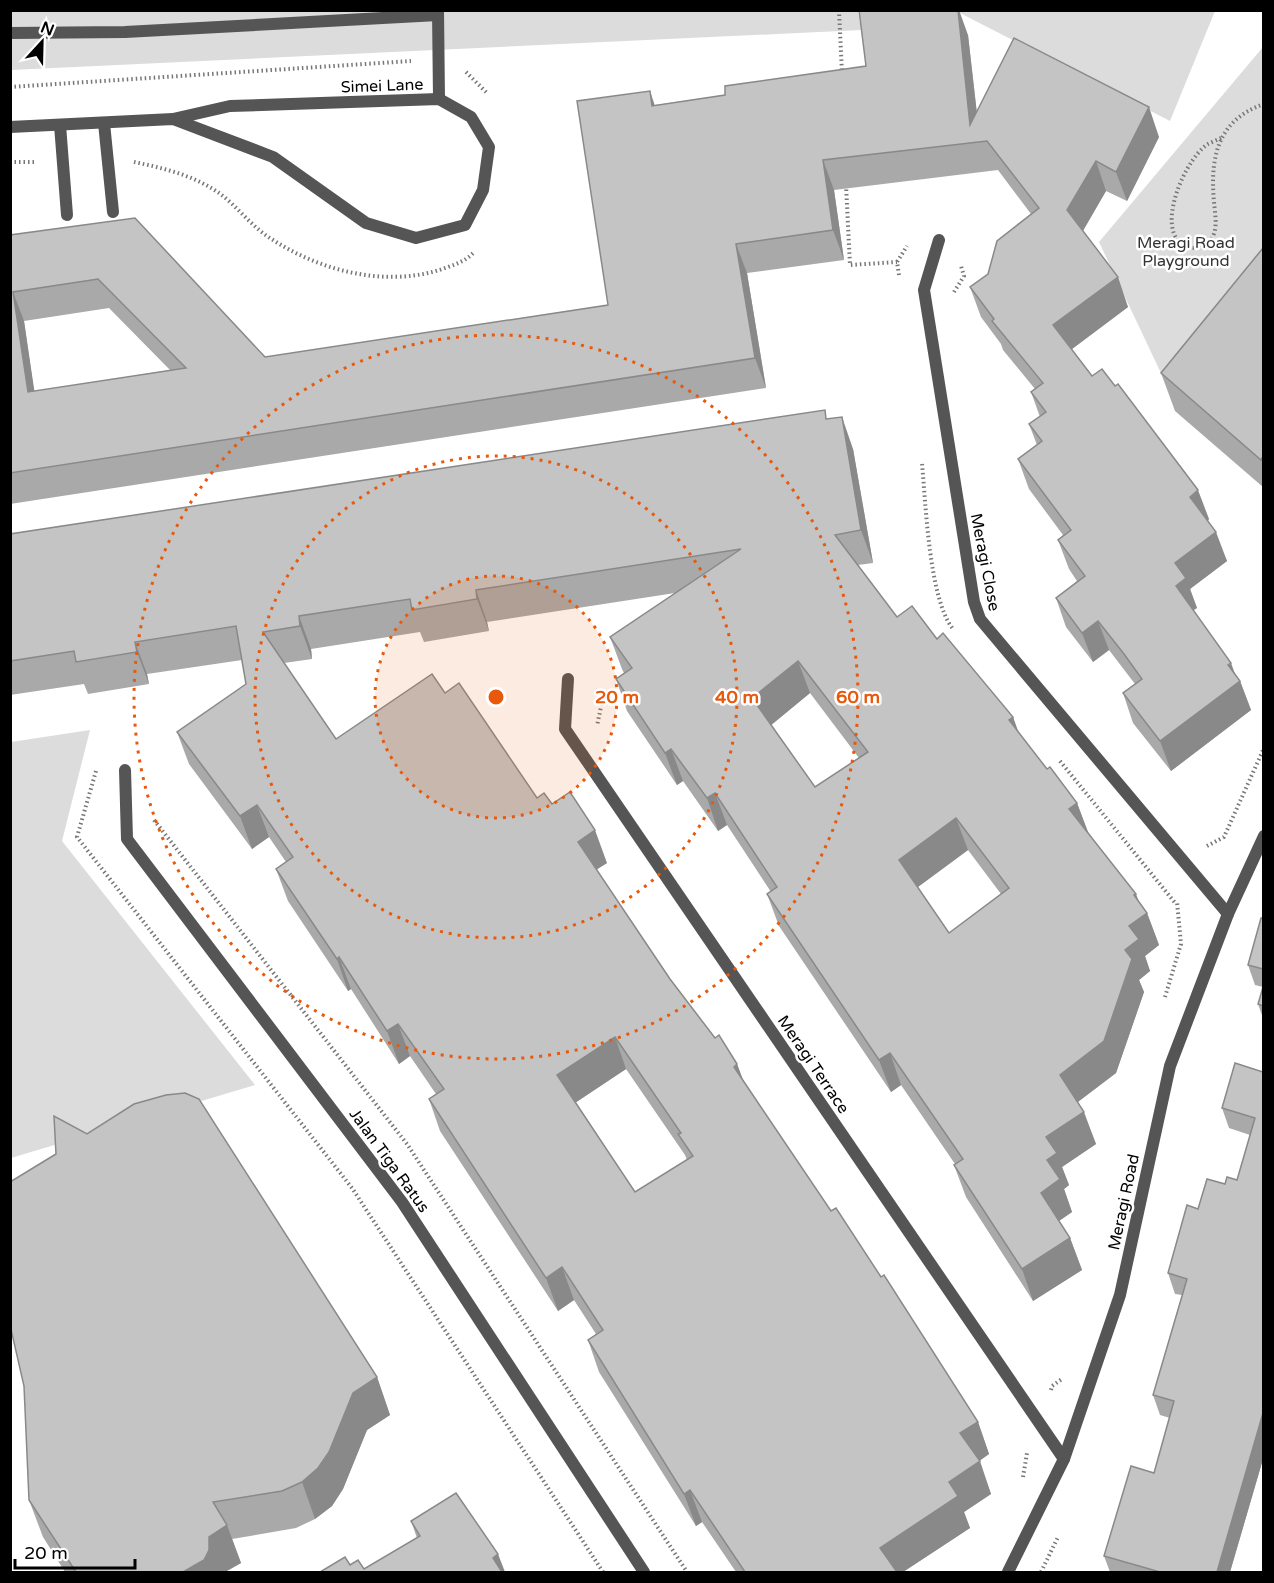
<svg xmlns="http://www.w3.org/2000/svg" width="1274" height="1583" font-family="'Varela Round',sans-serif">
	<style>
		.green { fill: #dcdcdc }
		.lines { fill: none; stroke-linecap: round; stroke-linejoin: round }
		.path { stroke: #777; stroke-width: 4; stroke-dasharray: 1.5 3; stroke-linecap: butt }
		.lane { stroke: #555; stroke-width: 12 }
		.street { stroke: #555; stroke-width: 12 }
		.wall { fill: #a9a9a9; fill-rule: evenodd }
		.shaded-wall { fill: #898989 }
		.building { fill: #c4c4c4; stroke: #898989; stroke-width: 1.5; fill-rule: evenodd }
		.ring { fill: none; stroke: #e8590c; stroke-width: 3; stroke-dasharray: 3 6 }
		.labels { text-anchor: middle; stroke-width: 5; stroke-linejoin: round; paint-order: stroke }
		.street-label { font-size: 16px; fill: #000; stroke: #fff }
		.park-label { font-size: 16px; fill: #333; stroke: #fff }
		.centre { fill: #e8590c; stroke: #fff; stroke-width: 3 }
		.ring-label { font-size: 18px; text-anchor: middle; font-weight: bold; fill: #e8590c; stroke: #fff; stroke-width: 5; stroke-linejoin: round; paint-order: stroke }
	</style>
	<rect width="100%" height="100%" fill="#fff"/>
	<g class="green">
		<path d="M858,10l3,20 -850,40 -1,-59z"/>
		<path d="M956,11h259l-45,110z"/>
		<path d="M1263,47v223l-94,120 -70,-148z"/>
		<path d="M90,730l-28,111 193,244 -244,73v-416z"/>
	</g>
	<g class="lines">
		<g class="path">
			<path d="M839,10l3,63"/>
			<path d="M466,72l22,22"/>
			<path d="M10,87l401,-26"/>
			<path d="M1221,138c-4,2 -9,4 -13,6 -27,17 -63,109 -6,104 3,-3 7,-6 10,-10 6,-10 3,-25 2,-36 -4,-44 3,-82 50,-98"/>
			<path d="M10,162h27"/>
			<path d="M134,162c29,6 59,13 85,31 18,13 32,33 51,45 51,34 120,51 178,29 11,-4 19,-7 27,-16"/>
			<path d="M846,185l4,80 47,-3"/>
			<path d="M899,275l-2,-13 10,-16"/>
			<path d="M954,292l10,-16 -3,-10"/>
			<path d="M922,464c4,41 7,135 31,165"/>
			<path d="M595,690l8,7 -6,29"/>
			<path d="M1060,761l116,143"/>
			<path d="M96,771l-19,66 275,351 251,384"/>
			<path d="M154,820l253,324 280,428"/>
			<path d="M1207,846l17,-9 40,-89"/>
			<path d="M1165,997l16,-53 -4,-42"/>
			<path d="M1051,1390l1,-4 10,-7"/>
			<path d="M1023,1477l4,-24"/>
			<path d="M1041,1572l17,-35"/>
		</g>
		<g class="lane">
			<path d="M438,10l1,89"/>
			<path d="M10,33l115,-1 313,-17"/>
			<path d="M104,123l9,89"/>
			<path d="M60,125l7,90"/>
			<path d="M10,127l163,-8 57,-13 209,-7 32,18 18,30 -6,43 -18,35 -49,13 -50,-15 -93,-66 -100,-38"/>
		</g>
		<g class="street">
			<path d="M939,240l-15,50 50,312 6,17 248,295"/>
			<path d="M568,679l-3,50 499,730"/>
			<path d="M125,770l2,69 275,363 242,370"/>
			<path d="M1008,1572l56,-113 56,-164 50,-229 58,-152 36,-78"/>
		</g>
	</g>
	<g class="wall">
		<path d="M968,35l9,78 182,24 -32,64 -21,-10 -23,40 45,76 -56,42 20,27 117,143 -1,2 19,40 -37,28 7,19 -4,2 47,71 11,29 -80,61 -38,-48 -10,-30 12,-9 -26,-34 -16,12 -27,-35 -10,-29 21,-17 -8,-12 -11,-29 5,-5 -34,-46 -11,-30 19,-14 -8,-21 11,-7 -9,-25 4,-3 -32,-39 -2,-6 -20,-27 -11,-30 18,-13 43,-60 -33,-44 -164,20 10,70 -97,13 19,115 -756,116v-275l1,6 254,122 343,-52 47,-200 70,-10 141,-29zM109,308l61,62 -136,22 -10,-71z"/>
		<path d="M1263,248v239l-88,-76 -14,-38z"/>
		<path d="M828,419l25,30 20,114 -15,2 39,52 40,22 76,78 5,16 29,36 30,34 11,29 59,81 12,32 -14,11 5,15 -11,9 5,12 -28,81 -38,29 18,42 -34,23 7,18 -5,4 8,23 -13,9 11,17 12,32 -49,31 -67,-104 -12,-32 1,-1 -54,-79 -10,7 -112,-166 -12,-32 4,-2 -44,-67 -9,6 -35,-50 -6,4 -50,-74 -11,-32 8,-6 -2,-4 -12,-32 65,-44 -188,29 2,9 -65,11 -4,-10 -109,17 1,10 -28,4 52,76 109,-46 92,105 15,6 55,59 -11,7 74,109 45,59 22,26 7,19 87,128 50,66 97,145 11,32 -10,7 12,33 -27,18 6,16 -67,44h-167l-34,-50 -6,4 -97,-154 -11,-32 8,-6 -22,-34 -16,11 -118,-180 -11,-32 7,-5 -26,-38 -11,8 -48,-75 -3,2 -60,-90 -12,-32 10,-7 -17,-25 -17,12 -63,-85 -12,-32 69,-48 -4,-24 -95,14 2,10 -61,10 -4,-10 -74,11v-161zM810,693l49,65 -44,29 -44,-62zM968,850l33,44 -52,39 -31,-46zM626,1069l59,86 2,5 -52,32 -59,-90z"/>
		<path d="M1263,918v100l-5,-14 5,-17 -8,-2 -7,-20z"/>
		<path d="M1263,1072v387l-33,113h-120l-6,-16 50,-83 16,-55 -10,-3 -7,-20 29,-100 -7,-1 -7,-21 30,-64 27,-25 12,-4 13,-45 -21,-7 -7,-20z"/>
		<path d="M377,1377l13,38 -23,15 -24,59 -11,17 -17,13 -19,9 -64,11 9,24 -16,9h-160l-22,-35 -14,-37z"/>
		<path d="M411,1521l94,51h-185l44,-3 53,-31z"/>
	</g>
	<g class="shaded-wall">
		<path d="M958,10h1l9,25 12,107 -10,-17z"/>
		<path d="M650,91l10,30 -8,-15z"/>
		<path d="M1149,107l10,30 -32,64 -11,-29z"/>
		<path d="M823,160l11,30 10,70 -11,-30z"/>
		<path d="M1096,161l10,30 -28,48 -11,-29z"/>
		<path d="M736,244l11,29 19,115 -11,-30z"/>
		<path d="M1118,277l10,30 -64,48 -11,-30z"/>
		<path d="M13,292l11,29 15,101 -11,-30z"/>
		<path d="M842,417l11,32 20,114 -12,-33z"/>
		<path d="M1198,490l11,29 -9,8 -10,-30z"/>
		<path d="M1216,532l11,29 -37,28 7,19 -11,7 -10,-29 -1,-23z"/>
		<path d="M476,590l11,32 2,9 -12,-32z"/>
		<path d="M299,616l12,33 1,10 -12,-33z"/>
		<path d="M1098,621l11,29 -16,12 -11,-29z"/>
		<path d="M135,642l12,32 2,10 -12,-32z"/>
		<path d="M798,661l12,32 -46,38 -12,-33z"/>
		<path d="M1231,663l7,19 2,-1 11,29 -80,61 -11,-30z"/>
		<path d="M1013,717l12,33 -16,-30z"/>
		<path d="M671,749l12,32 -6,4 -12,-32z"/>
		<path d="M715,793l12,32 -9,6 -11,-33z"/>
		<path d="M1077,803l12,32 -20,-26z"/>
		<path d="M257,805l12,32 -17,12 -12,-33z"/>
		<path d="M956,818l12,32 -57,42 -12,-32z"/>
		<path d="M595,830l12,33 -18,11 -11,-32z"/>
		<path d="M1136,894l8,21 3,-2 12,32 -14,11 5,15 -11,9 5,12 -28,81 -45,34 -11,-32 65,-125 9,-55z"/>
		<path d="M339,957l12,32 -3,2 -11,-32z"/>
		<path d="M398,1024l12,32 -11,8 -12,-33z"/>
		<path d="M615,1037l11,32 -57,38 -12,-32z"/>
		<path d="M890,1053l11,32 -10,7 -12,-32z"/>
		<path d="M737,1064l12,32 -15,-29z"/>
		<path d="M1084,1112l12,32 -34,23 7,18 -5,4 8,23 -19,13 -12,-32 6,-33 -1,-23z"/>
		<path d="M1070,1238l12,32 -49,31 -11,-32z"/>
		<path d="M562,1267l12,33 -16,11 -12,-33z"/>
		<path d="M377,1377l13,38 -23,15 -24,59 -11,17 -17,13 -13,-37 51,-89z"/>
		<path d="M1263,1413v46l-33,113h-13z"/>
		<path d="M978,1422l11,32 -17,12 -12,-33z"/>
		<path d="M980,1461l11,33 -27,18 6,16 -67,44h-14l-9,-24 69,-66z"/>
		<path d="M690,1490l12,32 -6,4 -12,-32z"/>
		<path d="M227,1525l14,38 -16,9h-42l26,-35z"/>
		<path d="M498,1554l7,18h-7l-5,-14z"/>
	</g>
	<g class="building">
		<path d="M859,10h99l12,115 44,-87 135,69 -33,65 -20,-11 -29,49 51,67 -65,48 39,51 10,-7 13,17 3,-2 80,106 -8,7 26,35 -41,31 11,15 -10,8 55,77 -3,2 12,16 -80,60 -37,-48 19,-14 -18,-25 -26,-33 -16,12 -26,-35 29,-22 -27,-36 13,-10 -53,-71 24,-18 -13,-17 17,-12 -15,-20 12,-9 -51,-62 2,-2 -24,-32 18,-13 9,-33 42,-33 -52,-67 -164,19 10,70 -97,14 19,114 -745,115v-238l125,-17 130,139 343,-52 -31,-204 73,-10 2,15 73,-11v-9l141,-20zM98,279l88,89 -158,24 -15,-100z"/>
		<path d="M1263,248v208l-2,4 -100,-87z"/>
		<path d="M825,410l1,9 16,-2 19,113 -26,5 62,82 15,-11 25,33 6,-6 70,84 -4,3 38,49 3,-2 27,36 -8,6 67,85 -2,1 13,18 -18,13 10,13 -14,11 7,9 -28,82 -44,34 24,37 -38,25 11,16 -10,7 13,19 -19,14 29,45 -48,31 -68,-104 9,-6 -73,-106 -11,7 -112,-166 10,-7 -62,-94 -8,5 -36,-49 -6,4 -49,-74 16,-11 -22,-31 131,-88 -265,41 1,9 -65,11 -2,-11 -111,17 1,10 -37,6 73,107 96,-65 13,19 14,-10 78,115 7,-5 8,11 18,-12 25,38 -17,12 92,137 45,59 4,-3 18,29 -3,3 97,144 5,-3 45,69 3,-2 94,147 -18,11 20,28 -31,21 9,14 -78,52 17,24h-152l-55,-82 -6,4 -96,-154 15,-10 -41,-63 -16,11 -117,-179 15,-10 -46,-65 -11,7 -48,-74 -2,2 -61,-90 17,-12 -36,-52 -17,11 -63,-84 69,-48 -10,-58 -101,16 2,10 -61,10 -2,-11 -64,10v-127zM798,661l70,91 -53,35 -63,-89zM956,818l53,70 -60,45 -50,-73zM615,1037l66,96 -3,1 15,22 -58,36 -78,-117z"/>
		<path d="M1261,918h2v51l-15,-4z"/>
		<path d="M1263,987v19l-5,-2z"/>
		<path d="M1235,1063l28,9v341l-46,159h-57l-56,-16 27,-90 23,7 20,-72 -21,-6 34,-116 -19,-6 19,-68 11,4 9,-30 18,5 2,-7 10,3 18,-62 -33,-10z"/>
		<path d="M185,1093l14,6 178,278 -24,16 -24,59 -11,16 -16,14 -20,9 -69,11 14,23 -18,12v13l-5,10 -21,12h-107l-47,-72 -5,-114 -14,-61v-143l46,-28 -2,-38 33,18 47,-30 32,-9z"/>
		<path d="M456,1493l42,61 -5,4 9,14h-182l25,-15 5,8 8,-5 6,9 56,-33 -9,-15z"/>
	</g>
	<circle cx="496" cy="697" r="121" fill="#e8590c" fill-opacity=".12"/>
	<g class="ring">
		<circle cx="496" cy="697" r="121"/>
		<circle cx="496" cy="697" r="241"/>
		<circle cx="496" cy="697" r="362"/>
	</g>
	<g class="labels">
		<g class="street-label">
			<text transform="translate(382 85) rotate(-2)" y="6">Simei Lane</text>
			<text transform="translate(986 562) rotate(79)" y="6">Meragi Close</text>
			<text transform="translate(814 1064) rotate(56)" y="6">Meragi Terrace</text>
			<text transform="translate(390 1160) rotate(54)" y="6">Jalan Tiga Ratus</text>
			<text transform="translate(1123 1202) rotate(-78)" y="6">Meragi Road</text>
		</g>
		<g class="park-label">
			<text x="1186" y="248">Meragi Road<tspan x="1186" dy="18">Playground</tspan></text>
		</g>
	</g>
	<circle cx="496" cy="697" r="9" class="centre"/>
	<g class="ring-label">
		<text x="617" y="703">20 m</text>
		<text x="737" y="703">40 m</text>
		<text x="858" y="703">60 m</text>
	</g>
	<rect width="1274" height="1583" fill="none" stroke="#000000" stroke-width="24"/>
	<g transform="translate(42 42) rotate(22)" stroke="#ffffff" stroke-width="4.5" paint-order="stroke">
	<path d="M0-4.5L10 22L0 15L-10 22Z" fill="#000000"/>
	<text y="-9" font-size="16" font-weight="bold" text-anchor="middle" fill="#000000">N</text>
	</g>
	<path d="M15 1559v9h120v-9" fill="none" stroke="#000000" stroke-width="3"/>
	<text x="24" y="1559" font-size="18" fill="#000000" stroke="#ffffff" stroke-width="4.5" paint-order="stroke">20 m</text>
</svg>
